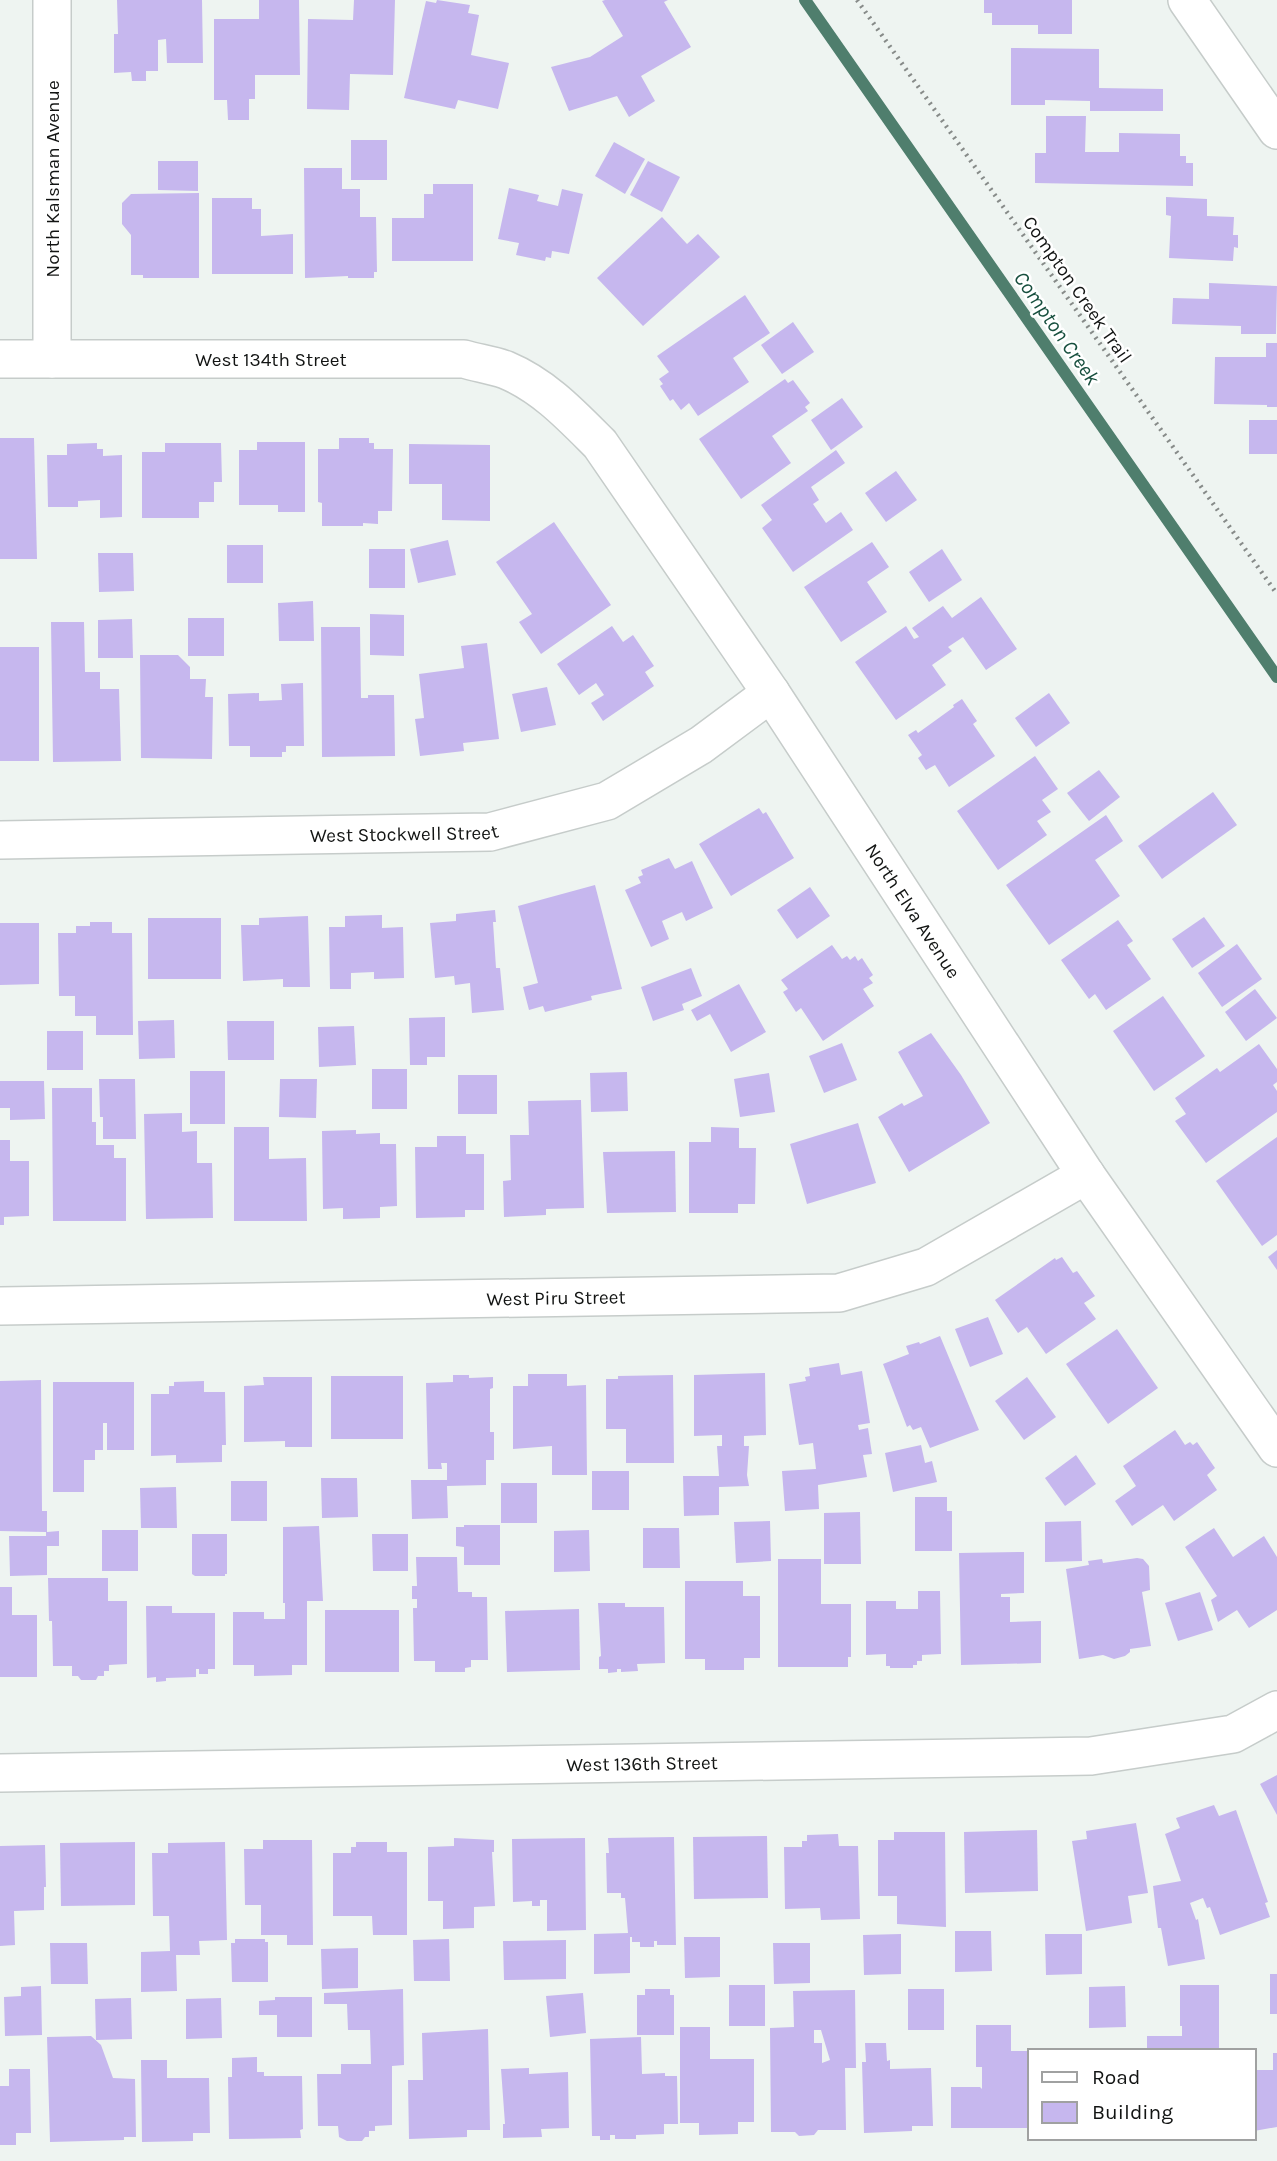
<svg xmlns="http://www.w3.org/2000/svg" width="1277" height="2161" font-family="Karla,sans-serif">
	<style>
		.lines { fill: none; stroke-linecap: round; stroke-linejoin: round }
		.stream { stroke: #4f7e6d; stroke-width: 12 }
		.building { fill: #c6b7ee; fill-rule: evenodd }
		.street-casing { stroke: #c6ccca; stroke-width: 40 }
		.path { stroke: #878b89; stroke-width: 4.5; stroke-dasharray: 2 5; stroke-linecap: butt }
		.street { stroke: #fff; stroke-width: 37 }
		.labels { text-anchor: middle; stroke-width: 5; stroke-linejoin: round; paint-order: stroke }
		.street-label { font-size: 19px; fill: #121413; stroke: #fff }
		.water-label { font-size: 21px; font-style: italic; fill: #174f3e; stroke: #fff }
	</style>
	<rect width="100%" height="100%" fill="#eef4f1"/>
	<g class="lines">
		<path class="stream" d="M805,0l472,677"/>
	</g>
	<g class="building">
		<path d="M117,0h85l1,63h-36l-1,-24 -8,1v31h-12v10h-14l-1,-9 -17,1v-39h4z"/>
		<path d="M259,0h40l1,75h-45v24h-6v21h-21l-1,-20h-13v-81h45z"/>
		<path d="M354,0h41l-2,75 -43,-1 -1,36 -42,-1 1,-90 45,1z"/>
		<path d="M437,0l33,5 -2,8 11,2 -8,40 38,8 -11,46 -40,-9 -3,9 -51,-11 22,-97 10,2z"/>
		<path d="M605,0h63l-4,2 27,45 -50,29 14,25 -26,16 -12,-21 -48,15 -18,-44 39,-10 33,-21 -21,-35z"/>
		<path d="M984,0h88v34h-34v-9h-46v-12h-8z"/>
		<path d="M1011,48l88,1v39l64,1v22h-73v-10l-45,-1v5h-34z"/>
		<path d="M1046,116h40l-1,36h34v-19l61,1v22h6v7h7v23l-158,-3v-30h11z"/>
		<rect x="351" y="140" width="36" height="40"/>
		<path d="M614,142l31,17 -20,35 -30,-18z"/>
		<path d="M158,161h40v30l-40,-1z"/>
		<path d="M648,161l32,16 -18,35 -32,-17z"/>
		<path d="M304,168h38v21h18v28h16l1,55h-3v6h-26v-2l-43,2z"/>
		<path d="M433,184h40v77h-81v-43h32v-24h9z"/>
		<path d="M509,188l30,7 -2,6 21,5 4,-17 21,5 -14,60 -17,-3 -1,7 -5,-1 -1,4 -29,-6 3,-12 -21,-4z"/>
		<path d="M199,193v85h-56v-3h-12v-40l-9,-11v-21l9,-9z"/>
		<path d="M1166,197l41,2v17l27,1 -1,18h5v13l-4,-1 -1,14 -64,-3 2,-42 -5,-1z"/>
		<path d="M212,198h40v11h9v27l32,-2v40h-81z"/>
		<path d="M662,217l25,27 11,-10 22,23 -77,69 -46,-48z"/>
		<path d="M1209,283l68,3 -1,48h-35v-8l-69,-2 1,-26 36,1z"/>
		<path d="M745,295l25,38 -37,25 16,24 -51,34 -9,-13 -8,7 -8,-11 -3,2 -10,-15 3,-2 -4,-5 10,-7 -12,-16z"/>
		<path d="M793,322l21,30 -32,22 -21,-29z"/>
		<path d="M1266,343h11v64h-10v-2l-53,-1 1,-47h51z"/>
		<path d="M785,379l3,4 5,-3 17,23 -5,4 3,4 -36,25 19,27 -50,36 -42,-60z"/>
		<path d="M842,398l21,29 -32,23 -20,-30z"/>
		<rect x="1249" y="420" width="28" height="34"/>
		<path d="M0,438h34l3,121h-37z"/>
		<path d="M339,438h30v5h5v6h19l-1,62h-14v13l-15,-1v3h-41v-23l-4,-1v-53h21z"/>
		<path d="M257,442h48v70h-27v-7h-39v-55h18z"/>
		<path d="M97,443v6h6v7l19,-1v62l-22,1v-18l-22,1v6h-30l-1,-52h20v-11z"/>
		<path d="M165,443h56l1,39h-8v20h-15v16h-57v-66h23z"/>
		<path d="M409,444l81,1v76l-48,-1v-36h-33z"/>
		<path d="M836,450l9,13 -34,24 8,13 -6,4 13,19 15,-11 12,18 -60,42 -31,-44 10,-8 -11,-15z"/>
		<path d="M896,471l21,29 -31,22 -21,-29z"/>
		<path d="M554,522l57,83 -70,49 -22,-32 13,-8 -36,-52z"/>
		<path d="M448,540l8,35 -38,8 -8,-34z"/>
		<path d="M872,542l17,25 -22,15 20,30 -46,30 -37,-55z"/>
		<rect x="227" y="545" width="36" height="38"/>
		<rect x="369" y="549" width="36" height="39"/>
		<path d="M942,549l20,31 -33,22 -20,-30z"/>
		<path d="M98,553h35l1,38 -35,1z"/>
		<path d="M981,597l36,52 -31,21 -23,-33 -15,10 4,4 -20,14 14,20 -50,35 -41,-58 51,-36 8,13 5,-2 -7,-9 31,-22 9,12z"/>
		<path d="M313,601l1,40h-35l-1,-38z"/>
		<path d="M370,614l34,1v41l-34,-1z"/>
		<rect x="188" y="618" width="36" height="38"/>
		<path d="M132,619l1,39h-35v-38z"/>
		<path d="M51,622h33l1,50h15v17h19l2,72 -68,1z"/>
		<path d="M612,626l11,16 10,-7 21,31 -9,6 9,14 -51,35 -12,-18 13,-8 -8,-12 -17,12 -22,-31z"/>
		<path d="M321,627h39l1,71h7v-3h26l1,61 -73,1z"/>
		<path d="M487,643l12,96 -36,4 1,8 -44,5 -5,-37 9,-1 -5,-44 45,-6 -3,-22z"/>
		<rect x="0" y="647" width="39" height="114"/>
		<path d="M140,655h38l12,12v12h16l-1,18h8l-1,62 -71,-1z"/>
		<path d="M303,683l1,63h-18v6h-4v5h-32v-11h-21l-1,-52 31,-1v8l23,-1 -1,-16z"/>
		<path d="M547,687l9,38 -35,7 -9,-38z"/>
		<path d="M1049,693l21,30 -34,24 -21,-29z"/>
		<path d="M962,699l15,22 -4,3 22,32 -46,31 -14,-22 -9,5 -8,-12 4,-3 -14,-20 8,-5 2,3 36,-26 -1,-2z"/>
		<path d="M1035,756l23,33 -16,11 9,12 -14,9 10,14 -49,35 -41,-59z"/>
		<path d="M1099,770l21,27 -31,24 -22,-28z"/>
		<path d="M1213,792l24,33 -75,54 -24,-33z"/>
		<path d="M759,808l4,6 3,-2 28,46 -63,38 -32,-52z"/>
		<path d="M1106,815l17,26 -28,19 25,36 -71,49 -43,-60z"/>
		<path d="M669,858l6,11 17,-8 21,47 -27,13 -4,-9 -20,9 7,18 -18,8 -26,-57 16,-7 -3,-6 5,-2 -2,-5z"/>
		<path d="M595,885l27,104 -31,7 1,4 -47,12 -2,-6 -14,4 -6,-23 15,-4 -20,-77z"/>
		<path d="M810,887l20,29 -33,23 -20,-29z"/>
		<path d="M495,910l1,12h-3l3,46h4l4,42 -32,3 -2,-30 -15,2 -1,-9 -19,2 -5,-55 26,-2v-7z"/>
		<path d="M382,915v13l21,-1 1,51 -30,1v-7l-23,1v16h-21l-1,-62h16v-11z"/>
		<path d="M308,916l2,71h-27v-8l-40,2 -2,-56h18v-7z"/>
		<path d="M1204,917l21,29 -33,22 -20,-29z"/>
		<rect x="148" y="918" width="73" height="61"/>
		<path d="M1118,920l15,21 -6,4 24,34 -45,31 -11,-16 -6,5 -28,-39z"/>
		<path d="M90,922h22v11h20l1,102h-37v-19h-21v-20h-16l-1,-63h18v-7h14z"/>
		<path d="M0,923h39v61l-39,1z"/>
		<path d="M1237,944l25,35 -40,28 -24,-34z"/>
		<path d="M832,945l10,14 5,-3 3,4 5,-4 3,5 4,-3 11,17 -4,3 4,5 -10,6 11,17 -51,35 -22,-33 -5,4 -13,-20 5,-3 -7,-9z"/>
		<path d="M691,968l11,28 -20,8 2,6 -31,11 -12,-34z"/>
		<path d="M739,984l27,48 -35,20 -21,-38 -13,7 -6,-11z"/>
		<path d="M1255,989l22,29 -31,23 -21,-29z"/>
		<path d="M1163,996l42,60 -51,35 -41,-60z"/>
		<path d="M445,1017v40h-18v8h-17l-1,-47z"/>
		<path d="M174,1020l1,38 -36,1 -1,-38z"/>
		<path d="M227,1021h47v39h-46z"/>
		<path d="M354,1026l2,39 -37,2 -1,-40z"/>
		<rect x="47" y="1031" width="36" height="39"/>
		<path d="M931,1033l30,42 29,48 -81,49 -31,-55 24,-14 2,3 19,-10 -25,-44z"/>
		<path d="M842,1043l15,37 -33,13 -15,-37z"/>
		<path d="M1259,1044l18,25v13l-4,3 4,6v21l-71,51 -31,-42 11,-7 -11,-16 42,-30 3,4z"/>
		<rect x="372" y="1069" width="35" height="40"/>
		<rect x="190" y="1071" width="35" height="53"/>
		<path d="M627,1072l1,39 -37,1 -1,-39z"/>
		<path d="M769,1073l6,39 -35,5 -6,-38z"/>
		<rect x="458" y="1075" width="39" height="39"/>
		<path d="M99,1079h36l1,60h-33v-22h-3z"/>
		<path d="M280,1079h37l-1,39 -37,-1z"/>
		<path d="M0,1081h44l1,38 -35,1v-12h-10z"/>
		<path d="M52,1088h40v34h4v23h18v13h12v63h-73z"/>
		<path d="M581,1100l3,108 -38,1v6l-42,2 -1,-36 8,-1 -1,-45h19l-1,-34z"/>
		<path d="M182,1113v19l15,-1v32h15l1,55 -67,1 -2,-105z"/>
		<path d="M858,1123l18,60 -69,21 -17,-60z"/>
		<path d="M234,1127h35v32l37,-1 1,63h-73z"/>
		<path d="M711,1127l28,1v20h17l-1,56h-17v9h-49v-71h22z"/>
		<path d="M356,1130v4l24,-1v11h16l1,62 -17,1v11l-37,1v-11l-20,1 -1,-78z"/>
		<path d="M437,1136h29v18h18v56h-19v7l-49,1 -1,-71h22z"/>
		<path d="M1277,1137v98l-15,11 -46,-65z"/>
		<path d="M0,1140h10v21h19v55l-25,1v8h-4z"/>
		<path d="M675,1151l1,61 -69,1 -4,-61z"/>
		<path d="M1277,1250v20l-9,-13z"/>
		<path d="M1062,1257l11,16 4,-2 18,25 -11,7 12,16 -50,35 -19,-27 -9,6 -23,-33 60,-42 1,2z"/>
		<path d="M988,1317l15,37 -33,13 -15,-38z"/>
		<path d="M1117,1329l41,59 -50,36 -42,-60z"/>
		<path d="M940,1336l39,94 -49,18 -9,-21 -8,3 -3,-5 -3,2 -24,-63 26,-10 -3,-8 13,-4 1,2z"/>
		<path d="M839,1363l2,12 21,-4 8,52 -12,2 1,5 9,-2 4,26 -9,1 4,22 -49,8 1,24 -34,2 -3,-40 34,-2 -3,-26 -14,2 -10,-61 17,-3 -1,-4 5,-1 -1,-8z"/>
		<path d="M765,1373l1,62 -22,1v10h5l-2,29 2,11 -30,1v28l-35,1 -1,-40h36l-2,-30h5v-11l-28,1v-61z"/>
		<path d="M528,1374h39v12l19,-1 1,90h-35v-29l-39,3v-63h15z"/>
		<path d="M453,1375h16v3l24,-1v11l-3,1v43h4v28h-8v25l-39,1 1,32 -36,1 -1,-39h36v-17h-6l1,6h-14l-2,-86 27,-1z"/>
		<path d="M673,1375l1,88h-48v-34h-20v-50h12v-3z"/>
		<rect x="331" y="1376" width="72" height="63"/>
		<path d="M263,1377h49v70h-27v-6l-41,1v-56l20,-1z"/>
		<path d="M1027,1377l29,40 -32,23 -29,-39z"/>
		<path d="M41,1380l1,131h5v21l12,-1v15h-12v29l-37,1 -1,-40h37v-4l-46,-1v-150z"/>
		<path d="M204,1381v11h21l1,53h-4v17l-46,1v-8l-25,1v-62h18v-8h5v-4z"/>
		<path d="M53,1382h81v68h-27v-27h-4v27h-8v10h-11v32h-31z"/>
		<path d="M1175,1430l10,15 5,-3 3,3 4,-3 18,26 -8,7 10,15 -43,31 -11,-16 -31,21 -17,-25 21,-15 -13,-20z"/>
		<path d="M921,1445l4,18 7,-2 5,21 -44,10 -8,-39z"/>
		<path d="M1076,1455l20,29 -31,22 -20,-28z"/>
		<rect x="592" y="1471" width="37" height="39"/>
		<path d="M321,1478h36l1,39 -36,1z"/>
		<rect x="231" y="1481" width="36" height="40"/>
		<rect x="501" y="1483" width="36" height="40"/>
		<path d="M176,1487l1,41h-36l-1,-40z"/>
		<path d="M915,1497h32v14h5v40h-37z"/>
		<path d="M860,1512l1,52h-37v-51z"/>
		<path d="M770,1521l1,40 -35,2 -2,-41z"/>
		<path d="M1081,1521l1,40 -37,1v-40z"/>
		<path d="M464,1525h36v40h-36v-18l-8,-1v-19h8z"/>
		<path d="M319,1526l4,75h-16v64h-15v10l-38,1v-11h-21v-53h31v7h21v-16h-2v-76z"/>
		<path d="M643,1528h36l1,40h-37z"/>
		<path d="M1214,1528l19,29 31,-21 13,21v53l-28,18 -12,-18 -19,12 -7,-22 6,-4 -32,-49z"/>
		<rect x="102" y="1530" width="36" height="41"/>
		<path d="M589,1530l1,41 -36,1v-41z"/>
		<path d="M192,1534h35v40h-2v2h-30l-3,-2z"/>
		<path d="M372,1534h36v37h-35z"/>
		<path d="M1024,1552v41l-23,1v3h9v25l31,-1v42l-80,2 -2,-112z"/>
		<path d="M416,1557h41l1,35h14v5h15l1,63h-17v7l-6,1v4h-30v-11h-21l-1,-53h4v-9h-5v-13h5z"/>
		<path d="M1137,1558l6,1 6,7 1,24 -8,2 9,54 -21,3v3l-5,4 -11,3 -11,-4 -24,4 -13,-90 23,-4 -1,-4 14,-2 1,4z"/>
		<path d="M778,1559h43v45h30v53h-3v10h-70z"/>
		<path d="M48,1578h60v23h19v63l-18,1v6h-5v5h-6l-2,4h-15l-3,-4h-6v-10h-19l-1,-45h-3z"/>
		<path d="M685,1581h58v15h17v62h-16v12h-39v-11h-20z"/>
		<path d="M0,1587h12v28h25v62h-37z"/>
		<path d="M918,1591h22l1,63 -19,1v6h-5v4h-4v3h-23v-2h-4v-12l-20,1v-54h30v8h22z"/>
		<path d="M1200,1592l13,38 -35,11 -13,-38z"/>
		<path d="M598,1603h27v4h39l1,56 -28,1 1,7 -17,1v-3h-4v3l-9,1v-4h-9v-12l2,-1z"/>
		<path d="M146,1606h26v7h43v56h-7v5h-9v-5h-3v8l-30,1v3l-10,1v-5l-9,1z"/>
		<path d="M579,1609l1,61 -73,2 -2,-61z"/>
		<rect x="325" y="1610" width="74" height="62"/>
		<path d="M1277,1775v40l-17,-31z"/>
		<path d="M1214,1805l5,11 17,-6 32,92 -3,1 5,14 -50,18 -10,-28 -3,1 -4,-10 -13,5 6,17 2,-1 7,40 -37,7 -7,-38h-3l-5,-42 28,-5 -16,-47 15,-6 -4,-10z"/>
		<path d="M1136,1823l12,70 -20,3 4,27 -46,8 -14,-90 15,-2 -1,-8z"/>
		<path d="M1037,1830l1,61 -73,2 -1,-61z"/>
		<path d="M894,1832h51l1,95 -49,-3v-28h-19v-56h16z"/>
		<path d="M838,1834l1,12h19l2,73 -39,1 -1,-12 -35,1 -1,-62h18v-6h5v-6z"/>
		<path d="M767,1836l1,62 -74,1 -1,-62z"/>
		<path d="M674,1837l2,108h-19v-4h-3v6h-14v-5h-8v-5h-2v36l-36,1v-40l34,-1 -3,-35h-4v-5h-14l-1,-40h3l-1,-15z"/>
		<path d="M454,1838l40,2v12h-2l3,54 -21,1v21l-31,1v-28h-15v-54l26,-1z"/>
		<path d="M585,1838l1,92 -39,1v-31h-7v6h-8v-5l-19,1 -1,-63z"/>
		<path d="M263,1840h49l1,105h-26v-10h-26v-30h-16l-1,-56h19z"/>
		<path d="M135,1842v63l-74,1 -1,-63z"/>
		<path d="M225,1842l2,98 -28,1 1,14h-24l1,36 -36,1v-40l29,-1 -1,-35h-16l-1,-63h16v-10z"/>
		<path d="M356,1842h31v10h20v83h-34l-1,-19h-39v-63h18v-6h5z"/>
		<path d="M45,1845l1,42h-2v23l-30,1 1,34 -15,1v-100z"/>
		<path d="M955,1931h36l1,40 -37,1z"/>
		<path d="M901,1934v40l-37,1 -1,-40z"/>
		<path d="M1045,1934h37v40l-36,1z"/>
		<path d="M684,1937h36v40l-35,1z"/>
		<path d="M235,1939h30v3h3v40h-36l-1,-39h4z"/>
		<path d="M449,1939l1,42h-36l-1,-41z"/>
		<path d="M566,1940v39l-62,1 -1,-39z"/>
		<path d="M50,1943h37l1,41h-37z"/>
		<path d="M773,1943h37v40l-36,1z"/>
		<path d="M358,1948v40l-36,1 -1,-40z"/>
		<rect x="1270" y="1974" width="7" height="40"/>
		<rect x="729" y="1985" width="36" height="41"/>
		<path d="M1180,1985h39v66h-72v-15h35v-10h-2z"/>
		<path d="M41,1986l1,49 -37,1 -1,-39 17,-1v-9z"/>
		<path d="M1125,1986l1,41 -37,1v-41z"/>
		<path d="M403,1989l1,76 -12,1v59l-17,1v5h-6v6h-4l-3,4h-15l-8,-4 -1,-11h-20l-1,-52h24v-10h30l-1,-34h-22l-1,-26h-23v-11z"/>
		<path d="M645,1989h25v6h4v40h-37v-40h8z"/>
		<rect x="908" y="1989" width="36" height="41"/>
		<path d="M855,1990l1,78h-11l1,62h-28l-4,5 -15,1 -4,-4h-24l-1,-104 24,-1 -1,-36zM814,2030h7l9,30 -8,3v-20h-8z"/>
		<path d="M583,1993l3,40 -36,4 -4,-41z"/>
		<path d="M275,1997h37v40h-35v-22h-18v-14l16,-1z"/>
		<path d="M131,1998l1,41 -36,1 -1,-41z"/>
		<path d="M221,1998l1,40 -36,1v-40z"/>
		<path d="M976,2025h35v26h19v77h-79v-41h29l2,2v-22h-6z"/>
		<path d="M680,2027h30v32h44v63h-16v12l-39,1v-12h-19z"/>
		<path d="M488,2029l2,101h-23v7l-58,2 -1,-59h15l-1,-47z"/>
		<path d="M91,2036l10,9 12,33 22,1 1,58h-12v3l-74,2 -3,-105z"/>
		<path d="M641,2037l1,37 23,-1v3h12l1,48h-14v10l-28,1v4h-21v-4h-5v5h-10v-4h-8l-2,-97z"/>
		<path d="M865,2043h21l1,18 3,-1v9l41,-1 2,58h-21v5l-48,2 -2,-71h4z"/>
		<path d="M1273,2053h4v74l-23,4v-61h19z"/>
		<path d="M257,2057v15h7v4h38l1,53 -3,1 1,8 -72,1 -1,-62h4v-19z"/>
		<path d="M141,2060h26v18h42l1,55h-17v8l-51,1z"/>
		<path d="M529,2068v6l39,-2 1,56 -28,1 1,8 -39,1v-14h2l-4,-55z"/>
		<path d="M9,2069h21l1,64h-15v12h-16v-59h9z"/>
	</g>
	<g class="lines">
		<g class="street-casing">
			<g id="street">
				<path d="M52,0v359"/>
				<path d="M1187,0l90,130"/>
				<path id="s1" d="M0,359h464c13,4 29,6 42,11 38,16 65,45 94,74l171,249 315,482 191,273"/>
				<path id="s2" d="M0,840l490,-8 117,-31 94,-56 70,-52"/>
				<path id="s3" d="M0,1306l839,-13 87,-26 160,-92"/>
				<path id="s4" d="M0,1773l1091,-17 142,-22 44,-24"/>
			</g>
		</g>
		<path class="path" d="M857,0l420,594"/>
		<use href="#street" class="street"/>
	</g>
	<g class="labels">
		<g class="street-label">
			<text transform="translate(52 179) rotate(-90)" y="7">North Kalsman Avenue</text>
			<text transform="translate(1078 289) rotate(55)" y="7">Compton Creek Trail</text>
			<text dy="7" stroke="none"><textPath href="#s1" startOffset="271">West 134th Street</textPath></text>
			<text dy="7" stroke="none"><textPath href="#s2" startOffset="404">West Stockwell Street</textPath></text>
			<text dy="7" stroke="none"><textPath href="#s1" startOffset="1190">North Elva Avenue</textPath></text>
			<text dy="7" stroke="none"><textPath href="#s3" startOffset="556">West Piru Street</textPath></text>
			<text dy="7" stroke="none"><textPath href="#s4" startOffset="642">West 136th Street</textPath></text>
		</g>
		<g class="water-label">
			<text transform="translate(1057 328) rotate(55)" y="7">Compton Creek</text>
		</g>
	</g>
	<rect x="1028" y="2049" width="228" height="91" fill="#ffffff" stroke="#a0a1a1" stroke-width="2"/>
	<rect x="1042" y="2072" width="35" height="10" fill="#ffffff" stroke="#a0a1a1" stroke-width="2"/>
	<text x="1092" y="2084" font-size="21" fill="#121413">Road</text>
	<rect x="1042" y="2102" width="35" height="21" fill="#c6b7ee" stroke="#a0a1a1" stroke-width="2"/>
	<text x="1092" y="2119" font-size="21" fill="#121413">Building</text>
</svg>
